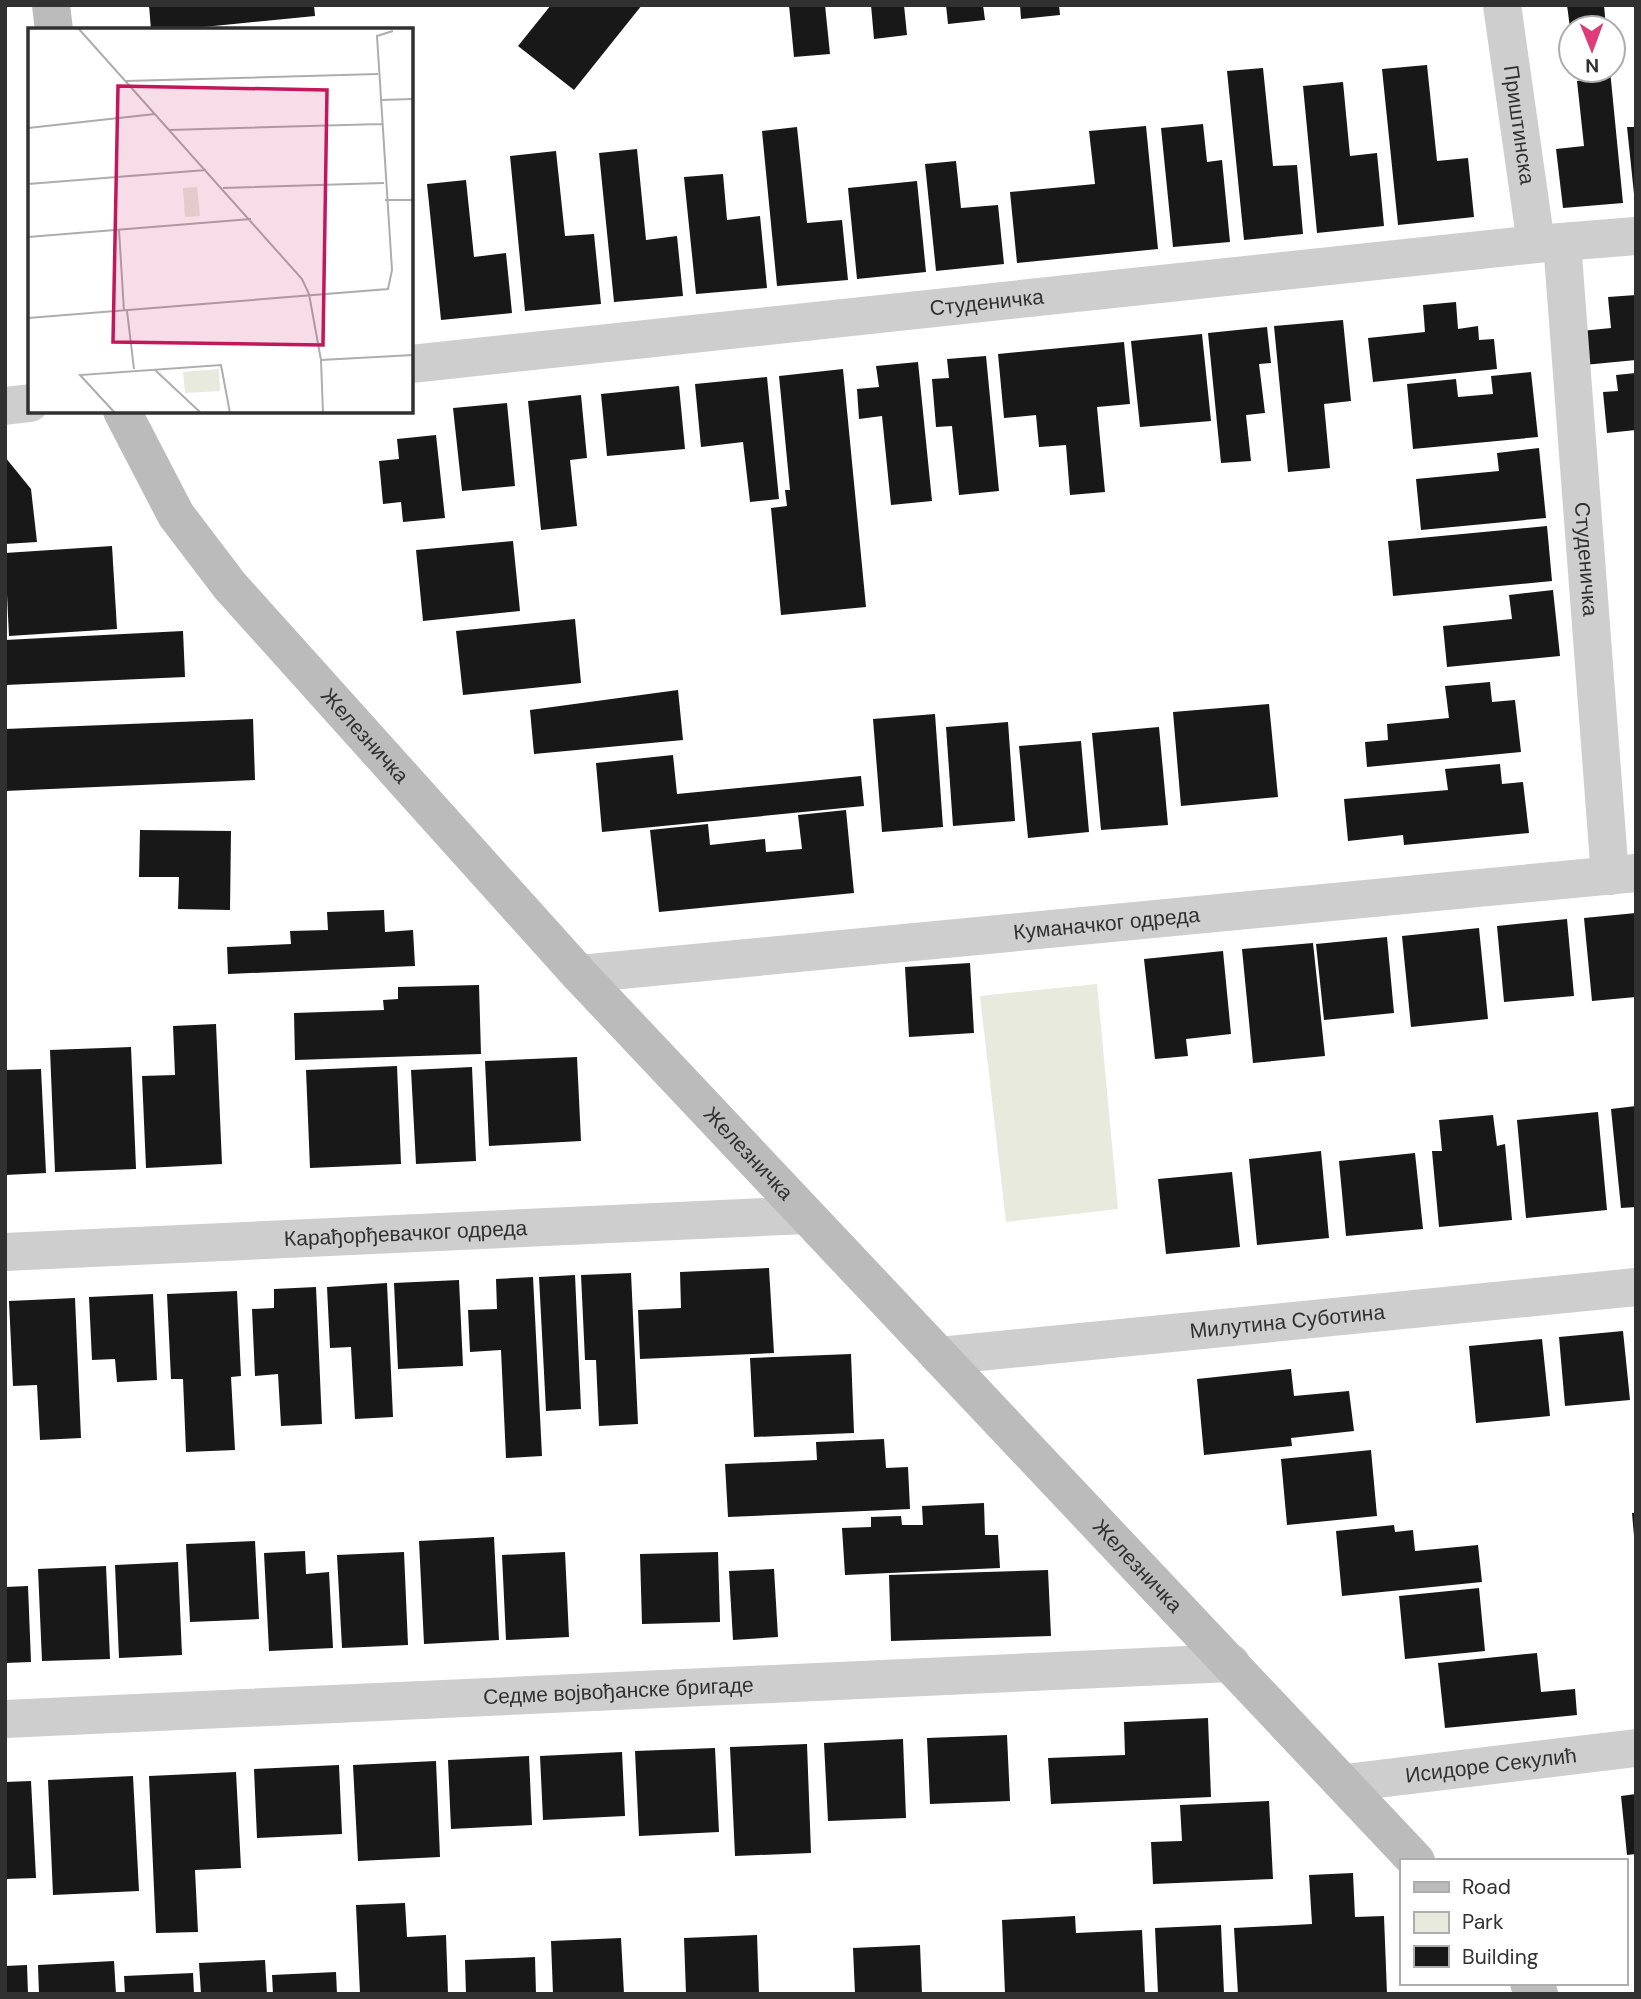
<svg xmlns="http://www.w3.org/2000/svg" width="1641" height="1999" font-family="'DM Sans',sans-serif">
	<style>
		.green { fill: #e8eadd }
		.building { fill: #181818 }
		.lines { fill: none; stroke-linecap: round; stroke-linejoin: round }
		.street { stroke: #cecece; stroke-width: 38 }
		.secondary { stroke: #bbb; stroke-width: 38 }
		.labels { text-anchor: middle; stroke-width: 7; stroke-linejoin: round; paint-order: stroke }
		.street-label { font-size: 21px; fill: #313131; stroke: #fff }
		.inset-road { fill: none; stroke: #adadad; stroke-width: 2 }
		.view { fill: #c2185b; fill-opacity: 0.15; stroke: #c2185b; stroke-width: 3.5 }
		.inset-edge { fill: none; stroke: #313131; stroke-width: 3.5 }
	</style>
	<rect width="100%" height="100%" fill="#fff"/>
	<path class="green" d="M1097,984l21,225 -112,13 -26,-226z"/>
	<g class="building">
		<path d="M149,5h165l1,11 -141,14h-23z"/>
		<path d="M551,5h91l-68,85 -56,-44z"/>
		<path d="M789,5h36l5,49 -36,3z"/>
		<path d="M871,5h33l3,30 -33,4z"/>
		<path d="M946,5h37l2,15 -37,4z"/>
		<path d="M1020,5h39l1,10 -39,4z"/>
		<path d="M1567,5h37l2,23h-36z"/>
		<path d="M1427,65l10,96 31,-3 6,59 -76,8 -16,-156z"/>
		<path d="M1263,68l10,98 24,-1 6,69 -59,6 -17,-169z"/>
		<path d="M1595,70h15l13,133 -60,5 -7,-59 28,-3 -7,-65 19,-2z"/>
		<path d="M1343,82l7,74 27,-3 7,73 -67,7 -14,-147z"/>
		<path d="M1203,124l4,38 15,-2 8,82 -57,5 -12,-119z"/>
		<path d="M1146,126l12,123 -141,14 -7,-71 85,-8 -6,-53z"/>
		<path d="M797,127l10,96 35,-3 6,60 -71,6 -15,-155z"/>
		<path d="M1627,127h9v67h-2z"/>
		<path d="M637,149l9,91 31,-4 6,60 -69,6 -15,-149z"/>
		<path d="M556,151l9,85 29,-2 7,70 -76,7 -15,-155z"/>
		<path d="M956,161l5,47 37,-3 6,59 -68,7 -11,-107z"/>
		<path d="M723,174l4,46 33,-4 7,72 -71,6 -12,-117z"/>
		<path d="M466,180l8,77 32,-4 6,60 -71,7 -14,-136z"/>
		<path d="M917,181l9,91 -69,7 -9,-91z"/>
		<path d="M1636,295v65l-52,5 -3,-34 30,-3 -3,-31z"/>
		<path d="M1456,302l2,27 20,-3 1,14 15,-1 3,30 -124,13 -5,-44 57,-6 -2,-27z"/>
		<path d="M1343,320l8,81 -27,3 6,64 -42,4 -14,-146z"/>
		<path d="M1267,327l4,36 -12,1 6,49 -19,2 5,46 -30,2 -13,-130z"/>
		<path d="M1202,334l9,87 -71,6 -9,-86z"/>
		<path d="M1124,342l6,62 -33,3 8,85 -35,3 -4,-50 -27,2 -3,-32 -32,3 -6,-64z"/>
		<path d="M986,356l13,135 -40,4 -7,-69 -16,1 -4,-48 17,-1 -2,-19z"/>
		<path d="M918,362l14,139 -41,4 -9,-89 -23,3 -2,-30 22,-2 -3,-21z"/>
		<path d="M843,369l23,238 -85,8 -10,-107 16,-2 -2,-16h5l-11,-114z"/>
		<path d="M1531,372l7,65 -125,12 -6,-65 49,-5 2,18 35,-3 -2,-18z"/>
		<path d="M1636,373v57l-29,3 -4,-41 15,-1 -2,-16z"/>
		<path d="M767,377l12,122 -29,3 -7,-60 -42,5 -6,-63z"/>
		<path d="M679,386l6,63 -78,7 -6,-62z"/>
		<path d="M581,395l6,63 -17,2 7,66 -36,4 -13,-129z"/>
		<path d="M507,403l8,83 -53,5 -9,-83z"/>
		<path d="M436,435l9,83 -42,4 -2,-20 -18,2 -4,-43 20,-2 -2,-20z"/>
		<path d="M1539,448l7,70 -125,12 -5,-51 83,-8 -2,-18z"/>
		<path d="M5,457l26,32 6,53 -32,2z"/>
		<path d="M1547,526l5,55 -159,15 -5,-55z"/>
		<path d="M513,541l7,70 -97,10 -7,-71z"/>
		<path d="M112,546l5,83 -108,7 -4,-83z"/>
		<path d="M1553,590l7,66 -113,11 -4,-41 69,-7 -3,-24z"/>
		<path d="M575,619l6,64 -118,12 -7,-64z"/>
		<path d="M183,631l2,46 -180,8v-45z"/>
		<path d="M1490,682l2,20 23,-2 6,52 -154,15 -2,-25 23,-2 -1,-16 62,-6 -4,-32z"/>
		<path d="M678,690l5,50 -149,14 -4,-44z"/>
		<path d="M1269,704l9,93 -97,9 -8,-94z"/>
		<path d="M935,714l8,113 -61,5 -9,-113z"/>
		<path d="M253,719l2,61 -250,11v-62z"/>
		<path d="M1008,722l7,99 -62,5 -7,-99z"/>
		<path d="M1159,727l9,98 -67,5 -9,-97z"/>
		<path d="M1081,741l8,91 -61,6 -9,-92z"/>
		<path d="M673,755l4,39 184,-18 3,30 -262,26 -6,-69z"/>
		<path d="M1500,764l2,20 21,-2 6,51 -125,12 -1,-10 -55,6 -4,-42 104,-9 -3,-21z"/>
		<path d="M846,810l8,83 -195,19 -9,-82 58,-6 2,21 55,-6 1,13 36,-3 -4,-34z"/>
		<path d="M140,830l91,1 -1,79 -52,-1 1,-32h-40z"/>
		<path d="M384,910l1,22 28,-2 2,36 -187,8 -1,-27 64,-3 -1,-13 38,-1 -1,-18z"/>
		<path d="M1636,913v84l-44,4 -8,-83z"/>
		<path d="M1567,919l7,77 -70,6 -7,-76z"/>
		<path d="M1479,928l9,91 -77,8 -9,-91z"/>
		<path d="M1387,937l7,76 -70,7 -8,-76z"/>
		<path d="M1313,943l12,113 -72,7 -11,-114z"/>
		<path d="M1223,951l8,83 -45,5 2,17 -33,3 -11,-100z"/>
		<path d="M970,963l4,70 -65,4 -4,-70z"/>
		<path d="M479,985l2,69 -186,6 -1,-47 90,-3 -1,-10 15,-1v-12z"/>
		<path d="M216,1024l6,140 -76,4 -4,-92 33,-1 -2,-49z"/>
		<path d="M131,1047l5,122 -81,3 -5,-122z"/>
		<path d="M577,1057l4,84 -92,5 -4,-85z"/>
		<path d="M397,1066l4,98 -91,4 -4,-98z"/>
		<path d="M472,1067l4,94 -60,3 -5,-94z"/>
		<path d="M41,1069l5,104 -41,2v-105z"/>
		<path d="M1636,1106v101l-15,1 -10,-99z"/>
		<path d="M1598,1112l9,98 -81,8 -9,-98z"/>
		<path d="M1493,1115l4,31 8,-2 7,76 -73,7 -7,-76h10l-3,-31z"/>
		<path d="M1321,1151l8,87 -72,7 -8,-86z"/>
		<path d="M1415,1153l8,76 -77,7 -7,-75z"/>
		<path d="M1232,1172l8,75 -74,7 -8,-75z"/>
		<path d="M769,1268l5,85 -134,6 -2,-49 43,-2 -1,-36z"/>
		<path d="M631,1273l7,151 -39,2 -3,-66h-11l-4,-85z"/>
		<path d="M575,1275l6,134 -35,2 -7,-134z"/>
		<path d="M533,1277l9,179 -36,2 -5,-108 -31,2 -2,-42 29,-1 -1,-30z"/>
		<path d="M459,1280l4,86 -65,3 -4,-86z"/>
		<path d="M387,1283l6,134 -38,2 -4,-72 -21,1 -3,-61z"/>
		<path d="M316,1287l6,137 -41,2 -3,-52 -23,2 -3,-67 22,-1v-19z"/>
		<path d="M237,1291l4,85 -10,1 4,73 -49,2 -3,-73h-12l-4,-85z"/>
		<path d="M153,1294l4,86 -40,2 -2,-23 -23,1 -3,-63z"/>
		<path d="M75,1298l6,140 -41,2 -3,-55 -24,1 -4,-85z"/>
		<path d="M1623,1331l7,69 -65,6 -6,-69z"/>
		<path d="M1542,1339l8,77 -74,7 -7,-77z"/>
		<path d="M851,1354l3,79 -100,4 -4,-79z"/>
		<path d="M1291,1369l3,27 55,-5 5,40 -63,7 1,8 -88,9 -7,-76z"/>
		<path d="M884,1439l2,29 22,-1 2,42 -182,8 -3,-53 92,-4 -1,-18z"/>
		<path d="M1371,1450l6,66 -90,9 -6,-66z"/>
		<path d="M984,1503l1,32h13l2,33 -155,7 -3,-47 29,-1v-10l30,-1 1,9h21l-1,-19z"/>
		<path d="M1632,1513h4v23h-2z"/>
		<path d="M1394,1525l1,7 18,-2 2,21 63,-6 4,37 -140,14 -6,-65z"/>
		<path d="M494,1537l5,103 -75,4 -5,-103z"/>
		<path d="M255,1541l4,78 -69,3 -4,-78z"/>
		<path d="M305,1551l1,23 23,-2 4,76 -64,3 -5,-98z"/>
		<path d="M404,1552l4,93 -66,3 -5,-93z"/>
		<path d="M565,1552l4,85 -63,3 -4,-85z"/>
		<path d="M718,1552l2,70 -78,2 -2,-70z"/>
		<path d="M178,1562l4,93 -63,3 -4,-93z"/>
		<path d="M106,1566l4,93 -68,2 -4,-92z"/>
		<path d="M774,1569l4,68 -45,3 -4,-69z"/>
		<path d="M1048,1570l3,66 -160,5 -2,-66z"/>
		<path d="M28,1586l3,76 -26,1v-76z"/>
		<path d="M1479,1588l6,63 -80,8 -6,-63z"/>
		<path d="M1537,1653l4,39 34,-3 2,26 -132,13 -7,-65z"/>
		<path d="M1208,1718l3,79 -160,7 -3,-46 77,-3 -1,-33z"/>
		<path d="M1007,1735l3,66 -80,3 -3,-66z"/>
		<path d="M903,1739l3,79 -78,3 -4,-78z"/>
		<path d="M807,1744l4,109 -76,3 -5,-109z"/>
		<path d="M715,1748l4,84 -80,4 -4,-85z"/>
		<path d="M622,1752l3,64 -82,4 -3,-64z"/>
		<path d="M529,1756l3,69 -81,4 -3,-69z"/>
		<path d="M436,1761l4,96 -82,4 -5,-96z"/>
		<path d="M339,1765l3,69 -85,4 -3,-69z"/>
		<path d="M236,1772l5,96 -46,2 3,62 -42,1 -7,-157z"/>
		<path d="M133,1776l6,115 -86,4 -5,-115z"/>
		<path d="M31,1781l5,97 -31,1v-97z"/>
		<path d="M1636,1794v60l-9,1 -6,-59z"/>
		<path d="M1269,1801l4,78 -120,5 -2,-42 31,-1 -2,-36z"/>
		<path d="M1353,1873l2,44 29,-1 3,78h-149l-4,-66 78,-4 -3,-49z"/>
		<path d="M405,1903l2,34 39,-2 2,59h-88l-4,-89z"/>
		<path d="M1075,1916l1,17 66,-3 3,64h-140l-3,-74z"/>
		<path d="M1221,1925l3,69h-66l-3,-66z"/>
		<path d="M757,1935l2,59h-73l-2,-56z"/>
		<path d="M621,1938l3,56h-71l-2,-53z"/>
		<path d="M920,1945l2,49h-67l-2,-46z"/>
		<path d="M535,1957l1,37h-70l-1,-34z"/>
		<path d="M265,1960l2,34h-66l-2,-31z"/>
		<path d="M114,1961l2,33h-77l-1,-29z"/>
		<path d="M27,1965l1,29h-23v-28z"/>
		<path d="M336,1972l1,22h-64l-1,-19z"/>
		<path d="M193,1973l1,21h-69l-1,-18z"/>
	</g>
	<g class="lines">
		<g class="street">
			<path id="s1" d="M1502,5l34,239"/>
			<path id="s2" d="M1562,242l48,634"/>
			<path id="s3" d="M411,364l1125,-120 100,-8"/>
			<path d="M5,406l25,-3"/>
			<path id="s4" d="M579,974l1057,-101"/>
			<path id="s5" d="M5,1252l801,-37"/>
			<path id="s6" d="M939,1356l697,-69"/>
			<path id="s7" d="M5,1719l1226,-56"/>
			<path id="s8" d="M1345,1783l291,-35"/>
		</g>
		<g class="secondary">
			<path d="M51,5l3,25"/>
			<path id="s9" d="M122,411l54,104 54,71 349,388 837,887"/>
			<path d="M1529,1983l10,11"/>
		</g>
	</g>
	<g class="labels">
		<g class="street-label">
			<text dy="7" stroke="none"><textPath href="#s1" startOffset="121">Приштинска</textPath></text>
			<text dy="7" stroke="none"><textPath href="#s3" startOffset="579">Студеничка</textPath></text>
			<text dy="7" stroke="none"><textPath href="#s2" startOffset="318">Студеничка</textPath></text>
			<text dy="7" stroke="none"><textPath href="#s9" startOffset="408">Железничка</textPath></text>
			<text dy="7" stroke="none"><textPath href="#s4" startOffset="530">Куманачког одреда</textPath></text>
			<text dy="7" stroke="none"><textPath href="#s9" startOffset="975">Железничка</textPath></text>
			<text dy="7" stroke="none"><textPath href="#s5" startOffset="401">Карађорђевачког одреда</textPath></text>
			<text dy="7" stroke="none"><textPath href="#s6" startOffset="350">Милутина Суботина</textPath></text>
			<text dy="7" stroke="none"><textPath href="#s9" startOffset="1542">Железничка</textPath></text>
			<text dy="7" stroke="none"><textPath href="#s7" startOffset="614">Седме војвођанске бригаде</textPath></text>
			<text dy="7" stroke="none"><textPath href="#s8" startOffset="147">Исидоре Секулић</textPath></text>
		</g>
	</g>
	<g transform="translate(28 28)">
		<rect width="385" height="385" fill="#fff"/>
		<path d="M169,159l3,29 -15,1 -2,-29zM191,341l1,22 -35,2 -2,-21z" fill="#e8eadd"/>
		<path class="inset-road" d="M50,0l224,251 7,15 12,66 2,53M98,53l252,-7M352,72l33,-1M0,100l127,-14M141,102l213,-6M0,156l178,-14M195,160l161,-5M357,172h28M91,202l5,81M0,209l223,-18M99,283l7,58M0,290l360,-29 4,-19 -15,-234 16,-5M293,332l92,-5M127,342l46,43M87,385l-35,-38 141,-10 9,48"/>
		<path class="view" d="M90,58l209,4 -4,255 -210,-3z"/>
		<rect width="385" height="385" class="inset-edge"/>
	</g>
	<rect width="1641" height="1999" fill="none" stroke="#313131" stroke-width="14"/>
	<rect x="1400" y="1859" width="228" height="126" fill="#ffffff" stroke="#adadad" stroke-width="2"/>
	<rect x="1414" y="1882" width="35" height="10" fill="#bbbbbb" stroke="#adadad" stroke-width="2"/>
	<text x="1462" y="1894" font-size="21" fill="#313131">Road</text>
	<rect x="1414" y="1912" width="35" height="21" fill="#e8eadd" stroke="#adadad" stroke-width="2"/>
	<text x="1462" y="1929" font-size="21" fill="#313131">Park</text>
	<rect x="1414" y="1946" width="35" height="21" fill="#181818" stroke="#adadad" stroke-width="2"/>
	<text x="1462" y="1964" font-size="21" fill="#313131">Building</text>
	<g transform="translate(1592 49) rotate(179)"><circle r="33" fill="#ffffff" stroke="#adadad" stroke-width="2"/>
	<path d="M0-5L12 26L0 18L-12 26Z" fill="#de3c78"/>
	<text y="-10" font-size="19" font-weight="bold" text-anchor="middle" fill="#313131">N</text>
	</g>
</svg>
